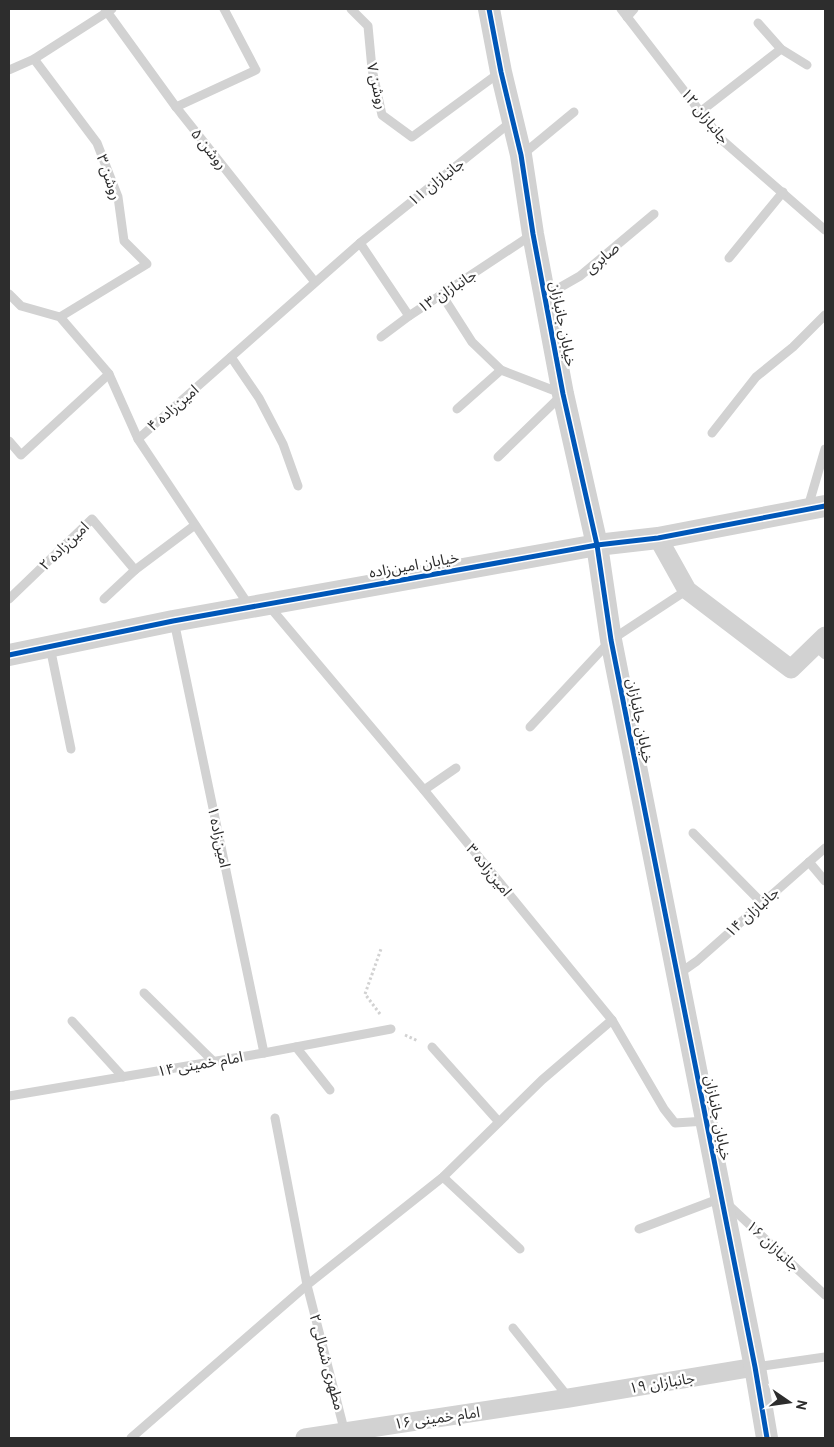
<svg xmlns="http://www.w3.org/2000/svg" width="834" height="1447" font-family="Overpass,'Noto Sans Arabic',sans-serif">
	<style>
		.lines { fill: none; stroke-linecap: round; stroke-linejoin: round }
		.path { stroke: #d2d2d2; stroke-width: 3; stroke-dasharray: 2.5 2.5; stroke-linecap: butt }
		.service { stroke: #d2d2d2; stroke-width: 9 }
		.minor { stroke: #d2d2d2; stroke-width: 19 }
		.tertiary { stroke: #d2d2d2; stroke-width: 22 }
		.cycleway-casing { stroke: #fff; stroke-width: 8 }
		.cycleway { stroke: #0057b8; stroke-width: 5 }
		.labels { text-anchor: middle; stroke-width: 5; stroke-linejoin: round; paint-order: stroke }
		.street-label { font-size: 15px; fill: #2d2d2d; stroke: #fff }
	</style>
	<rect width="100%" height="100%" fill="#fff"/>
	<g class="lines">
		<g class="path">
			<path d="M380,1014l-15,-20 16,-45"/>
			<path d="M405,1035l13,6"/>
		</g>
		<g class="service">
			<path d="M105,9l71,98 139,175"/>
			<path d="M351,9l17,17 4,43 10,46 30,22 87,-64"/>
			<path d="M621,9l101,131 103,90"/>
			<path d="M627,17l7,-8"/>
			<path d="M758,23l23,26 26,16"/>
			<path d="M34,59l63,84 21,54 6,44 23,23 -87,53"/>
			<path d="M9,70l25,-11 78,-50"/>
			<path d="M176,107l80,-37 -32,-61"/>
			<path d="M700,112l81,-63"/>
			<path d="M522,155l52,-43"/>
			<path d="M360,243l49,73 124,-82"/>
			<path d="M729,258l54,-66"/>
			<path d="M9,294l12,12 39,11 49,57 29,65"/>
			<path d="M442,295l30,47 29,28 62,24 -65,63"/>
			<path d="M545,296l35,-20 74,-62"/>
			<path d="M381,337l28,-21"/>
			<path d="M231,357l28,41 24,46 15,42"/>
			<path d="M457,409l44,-39"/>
			<path d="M712,433l44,-56 37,-30 32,-32"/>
			<path d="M9,441l12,14 88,-81"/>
			<path d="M808,507l17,-58"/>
			<path d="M9,599l83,-80 43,51"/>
			<path d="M104,599l31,-29 60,-45"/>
			<path d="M269,606l155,184 188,230 52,89 11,14 31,-2"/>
			<path d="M250,607l-112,-168 222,-196 151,-121"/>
			<path d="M174,621l90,432"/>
			<path d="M815,646l10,9"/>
			<path d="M50,647l21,102"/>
			<path d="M530,727l81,-87 76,-50"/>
			<path d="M424,790l32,-22"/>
			<path d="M693,833l69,70"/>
			<path d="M809,862l16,19"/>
			<path d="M677,975l20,-14 128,-113"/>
			<path d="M144,993l70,69"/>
			<path d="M72,1021l51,56"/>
			<path d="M296,1047l34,43"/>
			<path d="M432,1047l67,75"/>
			<path d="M9,1096l255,-43 127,-24"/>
			<path d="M275,1118l32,167 38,148"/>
			<path d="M443,1177l77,72"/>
			<path d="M639,1229l82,-31 104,97"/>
			<path d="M513,1328l56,70"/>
			<path d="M756,1367l69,-10"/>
			<path d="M131,1438l176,-153 136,-108 99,-97 70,-60"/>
		</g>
		<g class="minor">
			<path d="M658,538l29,52 104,79 34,-33"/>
			<path d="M305,1438l264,-40 186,-31"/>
		</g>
		<g class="tertiary">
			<path d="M489,9l12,63 20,83 12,79 30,160 34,151 14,95 144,727 12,71"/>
			<path d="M9,655l164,-34 424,-76 61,-7 167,-32"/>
		</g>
		<g class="cycleway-casing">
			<g id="cycleway">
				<path d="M489,9l12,63 20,83 12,79 30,160 34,151 14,95 144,727 12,71"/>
				<path d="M9,655l164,-34 424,-76 61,-7 167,-32"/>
			</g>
		</g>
		<use href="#cycleway" class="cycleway"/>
	</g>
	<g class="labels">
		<g class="street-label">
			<text transform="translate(377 86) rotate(77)" y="5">روشن ۷</text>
			<text transform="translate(705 116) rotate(51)" y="5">جانبازان ۱۲</text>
			<text transform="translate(209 149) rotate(51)" y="5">روشن ۵</text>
			<text transform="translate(109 177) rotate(71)" y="5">روشن ۳</text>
			<text transform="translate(436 182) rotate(-38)" y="5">جانبازان ۱۱</text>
			<text transform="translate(602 258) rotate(-40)" y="5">صابری</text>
			<text transform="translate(447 291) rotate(-33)" y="5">جانبازان ۱۳</text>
			<text transform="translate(563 324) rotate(79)" y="5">خیابان جانبازان</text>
			<text transform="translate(173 408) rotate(-41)" y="5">امین‌زاده ۴</text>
			<text transform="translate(64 546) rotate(-44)" y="5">امین‌زاده ۲</text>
			<text transform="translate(414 565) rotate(-10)" y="5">خیابان امین‌زاده</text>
			<text transform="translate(640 721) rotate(79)" y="5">خیابان جانبازان</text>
			<text transform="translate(219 837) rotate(78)" y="5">امین‌زاده ۱</text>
			<text transform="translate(489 870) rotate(51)" y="5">امین‌زاده ۳</text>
			<text transform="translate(752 912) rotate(-42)" y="5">جانبازان ۱۴</text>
			<text transform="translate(200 1064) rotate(-10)" y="5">امام خمینی ۱۴</text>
			<text transform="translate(718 1118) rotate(79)" y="5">خیابان جانبازان</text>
			<text transform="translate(773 1246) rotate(43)" y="5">جانبازان ۱۶</text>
			<text transform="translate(327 1362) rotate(75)" y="5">مطهری شمالی ۲</text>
			<text transform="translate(662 1383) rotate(-9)" y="5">جانبازان ۱۹</text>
			<text transform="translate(437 1418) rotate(-8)" y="5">امام خمینی ۱۶</text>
		</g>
	</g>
	<rect width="834" height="1447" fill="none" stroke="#2d2d2d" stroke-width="20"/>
	<g transform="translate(789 1402) rotate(103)" stroke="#ffffff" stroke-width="4" paint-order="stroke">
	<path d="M0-4L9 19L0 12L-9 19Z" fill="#2d2d2d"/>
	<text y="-8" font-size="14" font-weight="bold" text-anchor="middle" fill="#2d2d2d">N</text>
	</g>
</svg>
